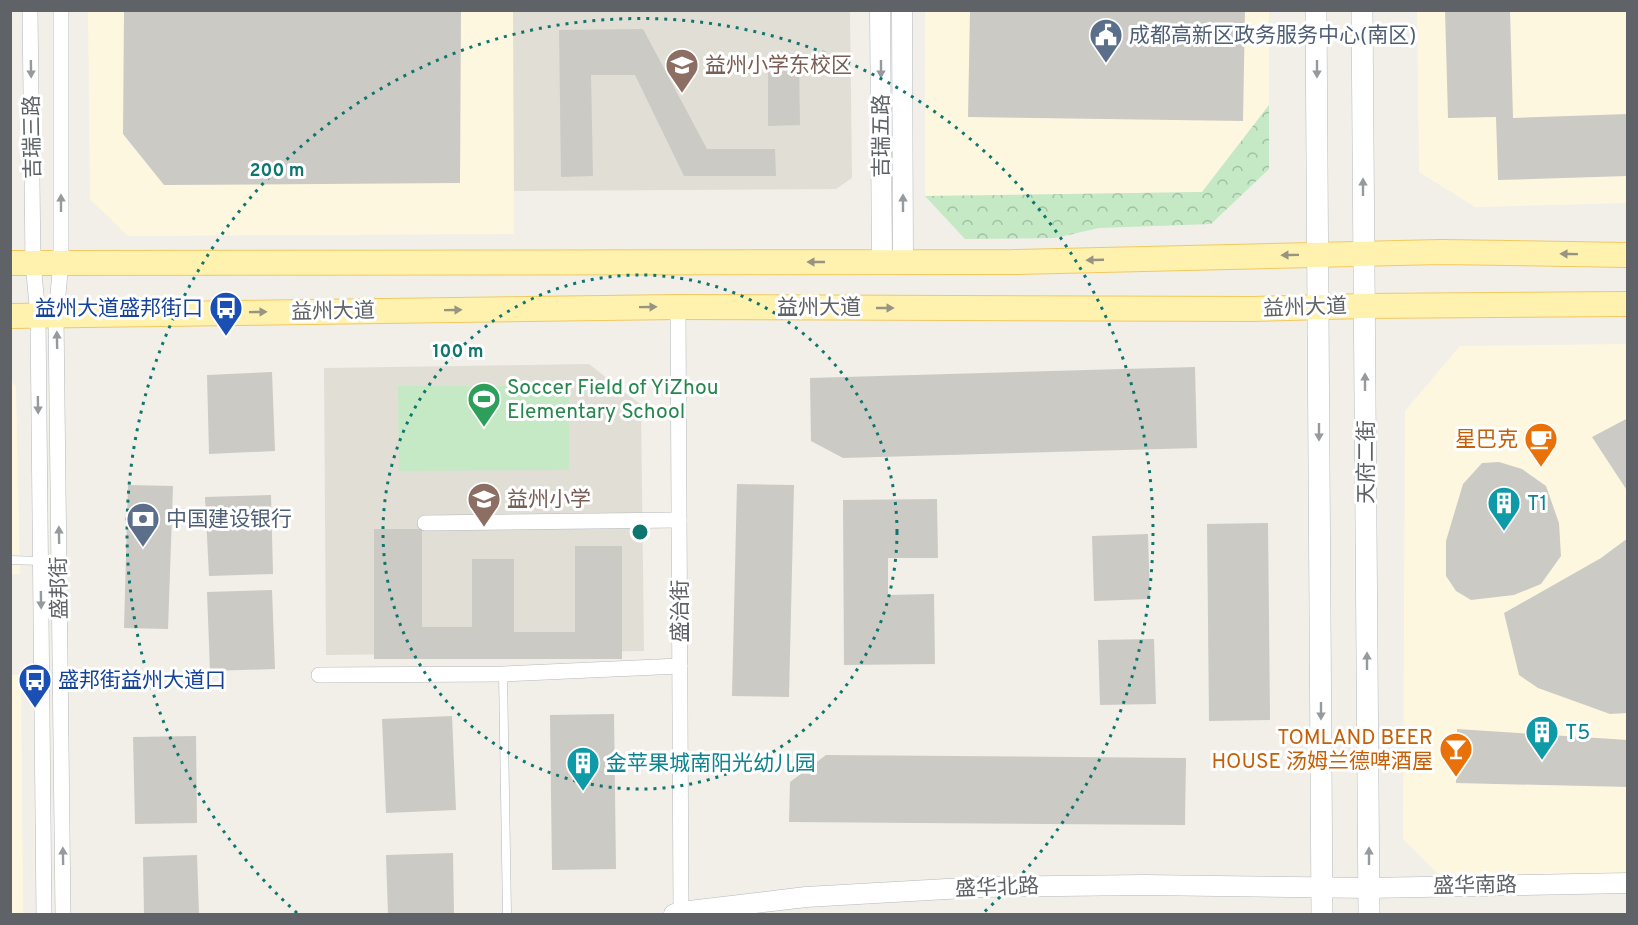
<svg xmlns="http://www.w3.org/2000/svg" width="1638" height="925" font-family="Overpass,'Noto Sans SC',sans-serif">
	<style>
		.commercial { fill: #fef7e0 }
		.education { fill: #e1ded6 }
		.grass { fill: #c5e8c5 }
		.park { fill: url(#park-crowns) }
		.building { fill: #cccac5 }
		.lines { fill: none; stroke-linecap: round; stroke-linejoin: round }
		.service-casing { stroke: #b5b8bc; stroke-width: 9 }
		.minor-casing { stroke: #b5b8bc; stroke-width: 16 }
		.tertiary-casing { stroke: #b5b8bc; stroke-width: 21 }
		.secondary-casing { stroke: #b6babf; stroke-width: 22 }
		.primary-casing { stroke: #f2c960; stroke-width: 26 }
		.service { stroke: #fff; stroke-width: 8 }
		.minor { stroke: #fff; stroke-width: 15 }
		.tertiary { stroke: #fff; stroke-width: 20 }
		.secondary { stroke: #fff; stroke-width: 21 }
		.primary { stroke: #fff2af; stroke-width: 24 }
		.oneway { fill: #979a9d }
		.oneway2 { fill: #979581 }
		.ring { fill: none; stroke: #0f766e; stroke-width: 3; stroke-dasharray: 3 6 }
		.labels { text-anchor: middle; stroke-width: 6; stroke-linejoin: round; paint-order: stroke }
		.service-label { font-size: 21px; fill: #4e5e75; stroke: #fff; text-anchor: start }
		.education-label { font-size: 21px; fill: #785e54; stroke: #fff; text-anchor: start }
		.street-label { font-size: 21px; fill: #5f6368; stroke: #fff }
		.transit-label { font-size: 21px; fill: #164399; stroke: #fff; text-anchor: end }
		.leisure-label { font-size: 21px; fill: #27864d; stroke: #fff; text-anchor: start }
		.food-label { font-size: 21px; fill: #c56008; stroke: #fff; text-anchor: end }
		.culture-label { font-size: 21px; fill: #0d838f; stroke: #fff; text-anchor: start }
		.centre { fill: #0f766e; stroke: #fff; stroke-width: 3 }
		.ring-label { font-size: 18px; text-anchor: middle; font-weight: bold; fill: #0f766e; stroke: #fff; stroke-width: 6; stroke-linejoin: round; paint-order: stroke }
	</style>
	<defs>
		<pattern id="park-crowns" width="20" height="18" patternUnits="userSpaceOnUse" patternTransform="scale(1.5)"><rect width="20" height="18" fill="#c5e8c5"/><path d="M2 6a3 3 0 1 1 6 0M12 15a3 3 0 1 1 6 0" fill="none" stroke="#a3c0a4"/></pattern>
	</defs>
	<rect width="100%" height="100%" fill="#f1efe8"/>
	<g class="commercial">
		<path d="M88,11h425l1,223 -386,2 -38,-37z"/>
		<path d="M925,11h344v94l-67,87 -277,4z"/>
		<path d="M1417,11h210v192l-152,4 -56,-35z"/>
		<path d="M1627,344v529l-188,2 -36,-36 2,-428 55,-65z"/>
		<path d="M10,380l6,6 4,188h-10z"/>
		<path d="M10,675h11l2,239h-12z"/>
	</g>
	<g class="education">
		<path d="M513,11h337l2,167 -16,11 -322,2z"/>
		<path d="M589,364l52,41 3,246 -318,4 -2,-287z"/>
	</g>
	<path class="grass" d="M398,386h171v84l-170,1z"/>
	<path class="park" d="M1269,105v64l-58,55 -112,4 -44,10 -90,1 -40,-43 277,-4z"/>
	<g class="building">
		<path d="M124,10h337l-1,173 -296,2 -41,-51z"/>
		<path d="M970,10h275l-2,111 -275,-4z"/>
		<path d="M1445,10h65l3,108 115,-4v62l-130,4 -2,-63 -48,1z"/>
		<path d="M643,29l64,120h68l1,27h-92l-49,-101h-44l2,101 -32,1 -2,-147z"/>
		<path d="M799,62l1,63 -32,1v-63z"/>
		<path d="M1195,367l2,81 -354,10 -32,-17 -1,-63z"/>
		<path d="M272,372l3,79 -66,3 -2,-79z"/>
		<path d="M1628,418v74l-36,-55z"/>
		<path d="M1499,462l23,7 24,17 13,37 2,33 -20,28 -27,11 -43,5 -15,-9 -10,-15v-35l17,-57 19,-21z"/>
		<path d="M737,484l57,1 -5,212 -57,-1z"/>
		<path d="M128,485l45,1 -5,143 -44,-1z"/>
		<path d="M271,495l2,79 -64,2 -4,-79z"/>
		<path d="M937,499l1,59h-50v37l46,-1 1,70 -91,1 -1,-165z"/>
		<path d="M1268,523l2,197 -61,1 -2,-197z"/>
		<path d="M374,529h48v98h50v-68h42v73h61v-86h47v113h-248z"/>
		<path d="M1148,534l2,65 -56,2 -2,-65z"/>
		<path d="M1628,538v175l-18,1 -72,-26 -19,-13 -15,-62 97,-55z"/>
		<path d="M272,590l3,79 -65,2 -3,-79z"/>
		<path d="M1154,639l2,65 -56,1 -2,-65z"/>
		<path d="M614,714l2,155 -64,1 -2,-155z"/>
		<path d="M452,716l4,94 -70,3 -4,-94z"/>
		<path d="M1457,729l171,11v47l-172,-4z"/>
		<path d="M196,736l1,87 -62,1 -2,-87z"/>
		<path d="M826,755l360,3 -1,67 -396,-3 1,-40z"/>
		<path d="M453,853l1,61h-66l-2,-59z"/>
		<path d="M197,855l2,59h-55l-1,-57z"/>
	</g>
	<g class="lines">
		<g class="service-casing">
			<g id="service">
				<path d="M10,560l30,1"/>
				<path d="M503,674l4,240"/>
				<path d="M626,764l54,-2"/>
			</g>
		</g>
		<g class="minor-casing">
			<g id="minor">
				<path d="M30,10l3,253 5,53 6,598"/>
				<path d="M61,10v252l-5,53 7,599"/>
				<path d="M678,307l3,607"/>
				<path d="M425,523l254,-3"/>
				<path d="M319,675l184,-1 177,-8"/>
			</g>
		</g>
		<g class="tertiary-casing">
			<g id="tertiary">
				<path d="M880,10l2,252"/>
				<path d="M902,10l1,252"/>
				<path d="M674,914l7,-2 125,-15 176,-10 163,-2 224,3 259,-5"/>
			</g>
		</g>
		<g class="secondary-casing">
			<g id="secondary">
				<path d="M1316,10l6,904"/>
				<path d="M1362,10l7,904"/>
			</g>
		</g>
		<g class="primary-casing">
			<g id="primary">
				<path d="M10,263l1003,-1 428,-10 187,3"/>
				<path d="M10,316l668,-9 574,2 112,-3 264,-2"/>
			</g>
		</g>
		<use href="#service" class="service"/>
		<use href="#minor" class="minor"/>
		<use href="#tertiary" class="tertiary"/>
		<use href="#secondary" class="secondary"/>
		<use href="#primary" class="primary"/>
	</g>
	<defs><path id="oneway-solid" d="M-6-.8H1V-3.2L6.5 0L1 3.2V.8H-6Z" transform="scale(1.5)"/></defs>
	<g class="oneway">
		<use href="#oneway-solid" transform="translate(31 69) rotate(89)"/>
		<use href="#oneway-solid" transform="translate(881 69) rotate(90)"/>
		<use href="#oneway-solid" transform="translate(1317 69) rotate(90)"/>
		<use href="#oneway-solid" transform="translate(1363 187) rotate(-90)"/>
		<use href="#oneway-solid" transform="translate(61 203) rotate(-90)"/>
		<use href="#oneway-solid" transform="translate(903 203) rotate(-90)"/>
		<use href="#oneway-solid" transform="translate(57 340) rotate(-91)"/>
		<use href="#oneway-solid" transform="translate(1365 382) rotate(-90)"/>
		<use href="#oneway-solid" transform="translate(38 405) rotate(89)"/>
		<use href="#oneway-solid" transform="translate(1319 432) rotate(90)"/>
		<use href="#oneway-solid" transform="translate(59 535) rotate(-91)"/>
		<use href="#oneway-solid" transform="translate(41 600) rotate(89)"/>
		<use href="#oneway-solid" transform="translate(1367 661) rotate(-90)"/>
		<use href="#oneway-solid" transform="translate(1321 711) rotate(90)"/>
		<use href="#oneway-solid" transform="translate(63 856) rotate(-91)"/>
		<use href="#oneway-solid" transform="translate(1369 856) rotate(-90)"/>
	</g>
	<g class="oneway2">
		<use href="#oneway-solid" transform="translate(1569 254) rotate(-179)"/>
		<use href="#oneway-solid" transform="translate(1290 255) rotate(179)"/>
		<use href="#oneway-solid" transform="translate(1095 260) rotate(178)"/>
		<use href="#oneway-solid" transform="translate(816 262) rotate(180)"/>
		<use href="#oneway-solid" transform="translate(648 307) rotate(-1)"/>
		<use href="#oneway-solid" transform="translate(885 308)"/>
		<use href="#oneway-solid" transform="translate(453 310) rotate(-1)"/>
		<use href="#oneway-solid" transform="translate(258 312) rotate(-1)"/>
	</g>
	<g class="ring">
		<circle cx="640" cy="532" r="257"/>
		<path d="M297 913A513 513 0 1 1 983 913"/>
	</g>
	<defs>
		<g id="civic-pin" transform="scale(1.725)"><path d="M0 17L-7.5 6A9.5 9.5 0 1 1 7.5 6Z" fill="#5c6f8a" stroke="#fff"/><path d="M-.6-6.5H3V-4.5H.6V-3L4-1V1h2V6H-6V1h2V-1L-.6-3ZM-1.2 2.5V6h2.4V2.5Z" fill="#fff"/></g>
		<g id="school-pin" transform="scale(1.725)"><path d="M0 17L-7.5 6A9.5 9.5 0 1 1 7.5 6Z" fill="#8d6e63" stroke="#fff"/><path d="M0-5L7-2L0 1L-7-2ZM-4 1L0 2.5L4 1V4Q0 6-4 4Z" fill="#fff"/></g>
		<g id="bus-pin" transform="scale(1.725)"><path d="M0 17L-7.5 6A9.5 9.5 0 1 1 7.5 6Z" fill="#1a4fb4" stroke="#fff"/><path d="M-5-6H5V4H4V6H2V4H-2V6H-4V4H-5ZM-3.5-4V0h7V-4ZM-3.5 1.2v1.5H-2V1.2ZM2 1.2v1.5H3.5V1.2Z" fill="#fff"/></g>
		<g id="stadium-pin" transform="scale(1.725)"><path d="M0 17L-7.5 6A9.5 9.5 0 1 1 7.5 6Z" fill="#2e9e5b" stroke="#fff"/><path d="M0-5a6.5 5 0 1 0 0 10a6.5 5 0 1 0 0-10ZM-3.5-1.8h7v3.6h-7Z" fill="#fff"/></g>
		<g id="cafe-pin" transform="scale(1.725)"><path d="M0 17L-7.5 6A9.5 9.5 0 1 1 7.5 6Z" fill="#e8710a" stroke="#fff"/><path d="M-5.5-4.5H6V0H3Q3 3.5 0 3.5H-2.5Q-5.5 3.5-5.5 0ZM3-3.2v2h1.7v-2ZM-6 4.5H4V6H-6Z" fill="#fff"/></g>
		<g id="building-pin" transform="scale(1.725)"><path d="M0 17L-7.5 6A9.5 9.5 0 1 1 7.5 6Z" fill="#0f9aa8" stroke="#fff"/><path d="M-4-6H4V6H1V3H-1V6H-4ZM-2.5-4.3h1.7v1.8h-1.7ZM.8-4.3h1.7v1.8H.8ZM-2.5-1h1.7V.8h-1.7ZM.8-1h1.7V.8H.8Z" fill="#fff"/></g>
		<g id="bank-pin" transform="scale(1.725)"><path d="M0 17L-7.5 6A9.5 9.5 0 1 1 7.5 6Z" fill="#5c6f8a" stroke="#fff"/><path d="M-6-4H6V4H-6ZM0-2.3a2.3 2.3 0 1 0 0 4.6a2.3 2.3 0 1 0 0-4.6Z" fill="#fff"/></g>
		<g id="bar-pin" transform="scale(1.725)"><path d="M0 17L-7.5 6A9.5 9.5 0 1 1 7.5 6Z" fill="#e8710a" stroke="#fff"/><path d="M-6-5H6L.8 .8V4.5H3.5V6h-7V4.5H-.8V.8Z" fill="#fff"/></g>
	</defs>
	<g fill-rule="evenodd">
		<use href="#civic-pin" x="1106" y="35"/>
		<use href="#school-pin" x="682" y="65"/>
		<use href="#bus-pin" x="226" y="308"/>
		<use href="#stadium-pin" x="484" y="399"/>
		<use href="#cafe-pin" x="1541" y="439"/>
		<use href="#school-pin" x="484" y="499"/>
		<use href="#building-pin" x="1504" y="503"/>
		<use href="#bank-pin" x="143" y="519"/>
		<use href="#bus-pin" x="35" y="680"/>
		<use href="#building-pin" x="1542" y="732"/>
		<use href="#bar-pin" x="1456" y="749"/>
		<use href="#building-pin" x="583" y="763"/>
	</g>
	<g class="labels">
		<g class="service-label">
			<text x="1129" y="42">成都高新区政务服务中心(南区)</text>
			<text x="166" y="526">中国建设银行</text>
		</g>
		<g class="education-label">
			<text x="705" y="72">益州小学东校区</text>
			<text x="507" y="506">益州小学</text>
		</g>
		<g class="street-label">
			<text transform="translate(881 136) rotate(-90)" y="7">吉瑞五路</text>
			<text transform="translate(32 137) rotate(-91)" y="7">吉瑞三路</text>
			<text x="819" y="314">益州大道</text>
			<text transform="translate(1305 307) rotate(-2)" y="7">益州大道</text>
			<text transform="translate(333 311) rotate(-1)" y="7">益州大道</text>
			<text transform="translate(1366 462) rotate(-90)" y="7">天府二街</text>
			<text transform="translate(59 588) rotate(-91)" y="7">盛邦街</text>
			<text transform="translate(680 611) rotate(-90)" y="7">盛治街</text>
			<text transform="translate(1475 885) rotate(-1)" y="7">盛华南路</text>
			<text transform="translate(997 887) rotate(-2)" y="7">盛华北路</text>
		</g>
		<g class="transit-label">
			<text x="203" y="315">益州大道盛邦街口</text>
			<text x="58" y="687" text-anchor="start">盛邦街益州大道口</text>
		</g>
		<g class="leisure-label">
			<text x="507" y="394">Soccer Field of YiZhou<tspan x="507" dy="24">Elementary School</tspan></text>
		</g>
		<g class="food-label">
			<text x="1518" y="446">星巴克</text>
			<text x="1433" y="744">TOMLAND BEER<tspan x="1433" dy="24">HOUSE 汤姆兰德啤酒屋</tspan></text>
		</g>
		<g class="culture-label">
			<text x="1527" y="510">T1</text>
			<text x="1565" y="739">T5</text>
			<text x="606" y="770">金苹果城南阳光幼儿园</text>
		</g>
	</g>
	<circle cx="640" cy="532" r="9" class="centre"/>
	<g class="ring-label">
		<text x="277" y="176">200 m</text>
		<text x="458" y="357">100 m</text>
	</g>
	<rect width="1638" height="925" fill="none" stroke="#5f6368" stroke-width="24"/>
</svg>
